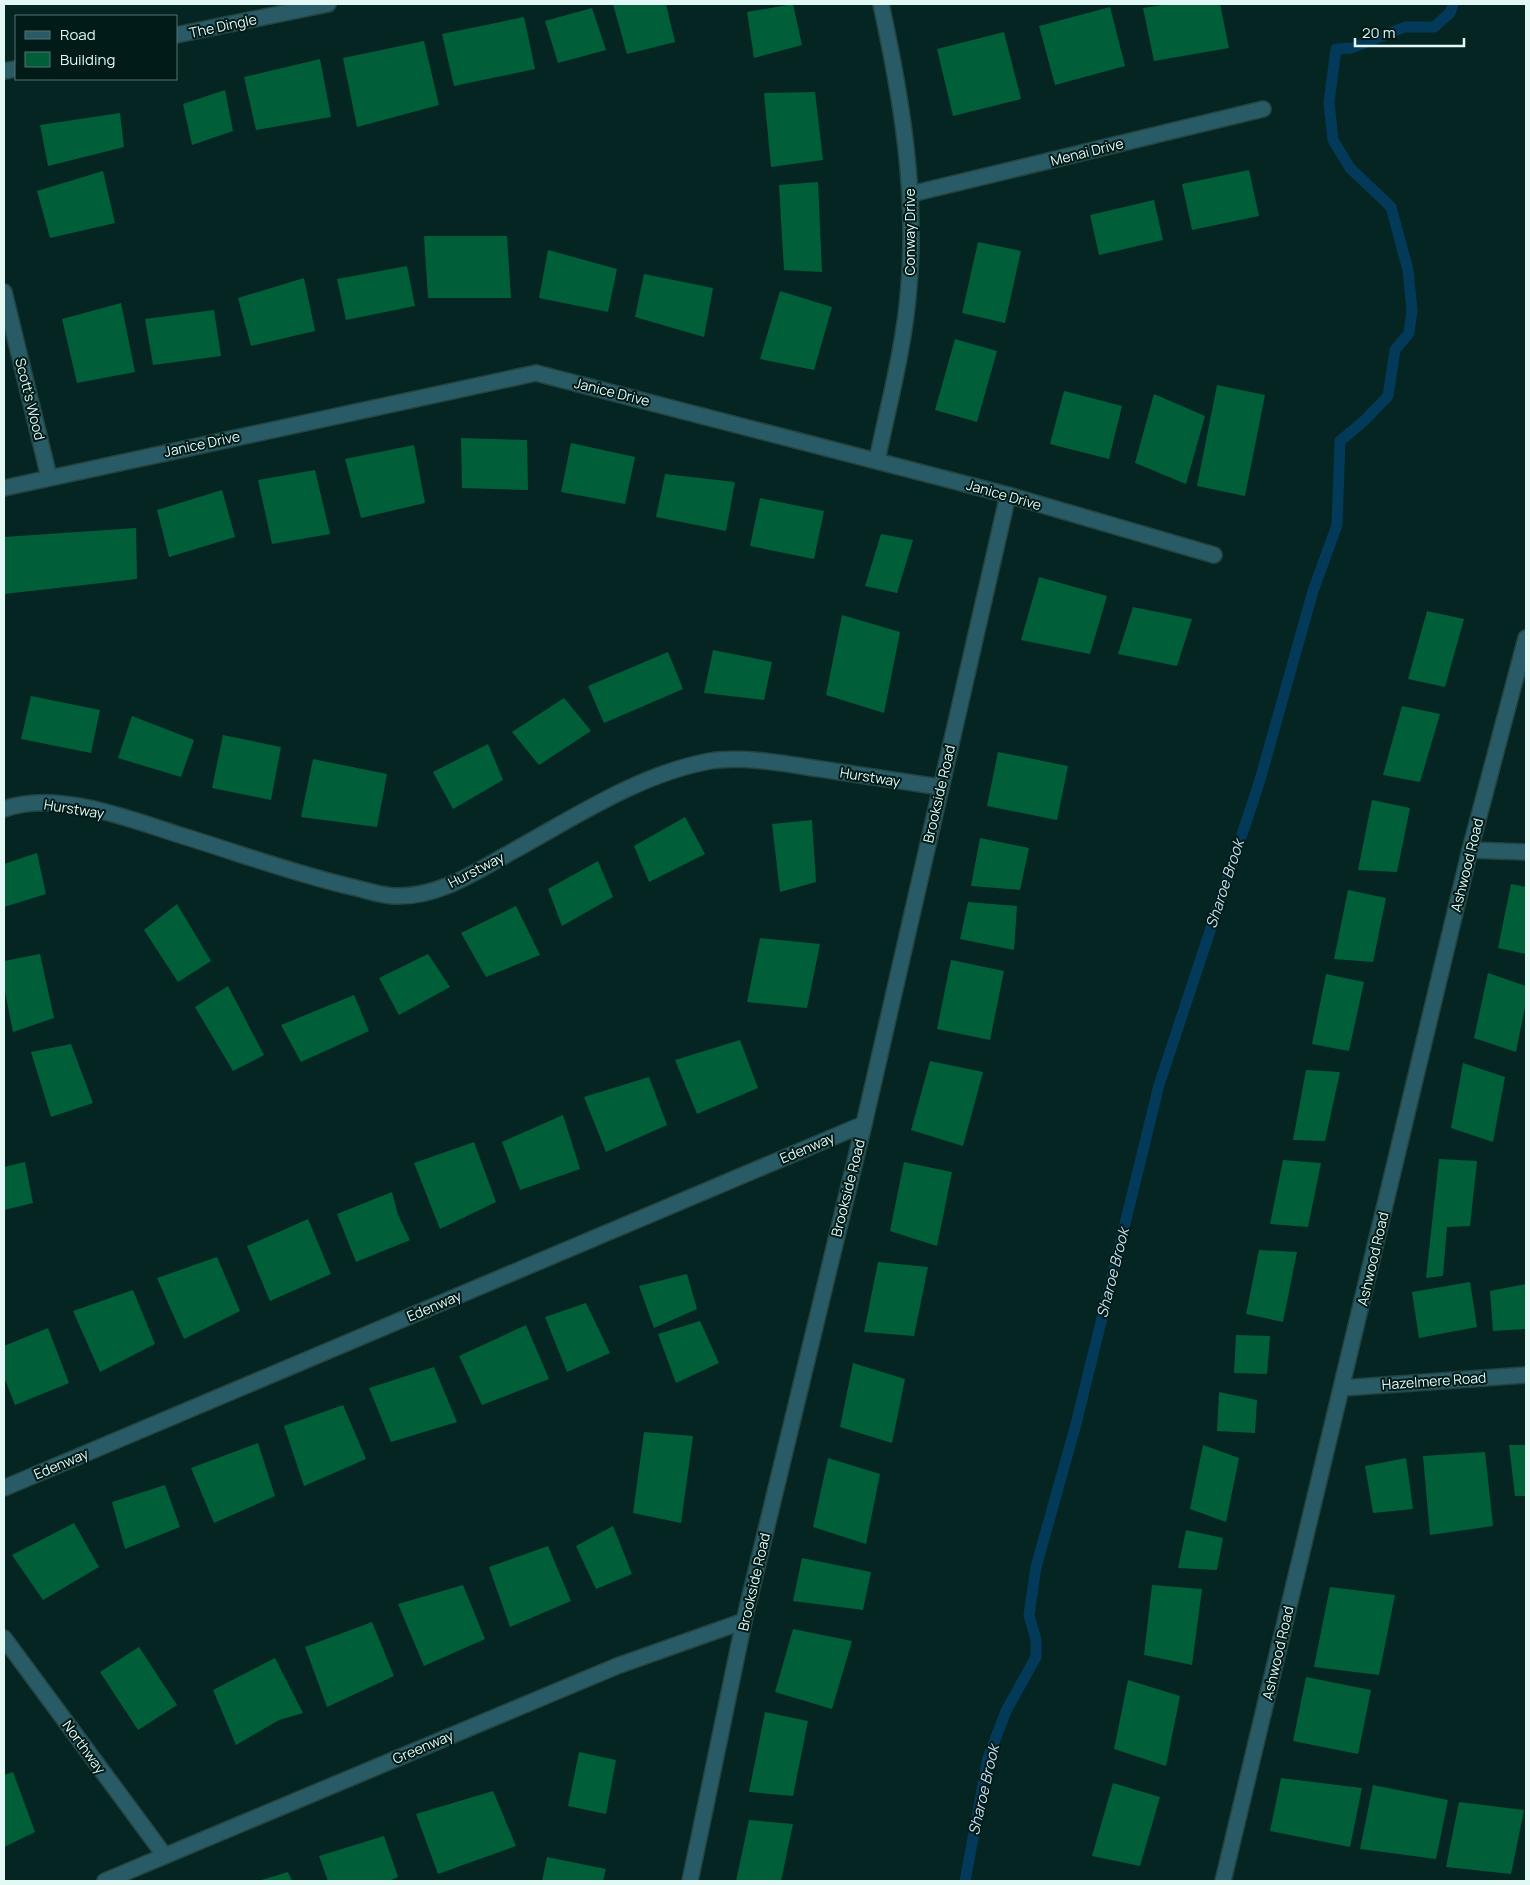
<svg xmlns="http://www.w3.org/2000/svg" width="1530" height="1885" font-family="Manrope,sans-serif">
	<style>
		.lines { fill: none; stroke-linecap: round; stroke-linejoin: round }
		.stream { stroke: #033a59; stroke-width: 11 }
		.building { fill: #005f38 }
		.minor-casing { stroke: #23433f; stroke-width: 18 }
		.minor { stroke: #285b65; stroke-width: 15 }
		.labels { text-anchor: middle; stroke-width: 4; stroke-linejoin: round; paint-order: stroke }
		.street-label { font-size: 14px; fill: #e2f8f4; stroke: #001b18 }
		.water-label { font-size: 15px; font-style: italic; fill: #c9deee; stroke: #001b18 }
	</style>
	<rect width="100%" height="100%" fill="#042521"/>
	<g class="lines">
		<path class="stream" d="M965,1881l23,-123 18,-47 30,-54v-17l-7,-25 7,-48 40,-143 83,-339 101,-305 53,-189 24,-66 3,-84 24,-20 24,-25 7,-46 14,-17 3,-23 -4,-40 -17,-63 -41,-39 -17,-28 -4,-38 7,-53 16,-1 53,-21h29l16,-14 3,-9"/>
	</g>
	<g class="building">
		<path d="M613,4h53l9,38 -48,12z"/>
		<path d="M793,4l9,41 -48,13 -7,-46z"/>
		<path d="M1168,4h52l9,44 -75,13 -11,-53z"/>
		<path d="M1110,7l15,59 -70,19 -16,-59z"/>
		<path d="M592,8l14,42 -48,13 -13,-42z"/>
		<path d="M524,17l11,52 -81,17 -12,-52z"/>
		<path d="M1004,32l17,67 -68,17 -16,-67z"/>
		<path d="M424,41l15,64 -82,22 -14,-69z"/>
		<path d="M320,59l11,58 -75,13 -12,-53z"/>
		<path d="M225,90l8,41 -41,14 -9,-41z"/>
		<path d="M815,92l8,68 -52,7 -7,-74z"/>
		<path d="M120,113l4,34 -76,19 -8,-41z"/>
		<path d="M1249,170l10,46 -67,14 -10,-46z"/>
		<path d="M103,171l12,52 -65,15 -13,-47z"/>
		<path d="M818,182l4,90 -38,-2 -5,-85z"/>
		<path d="M1154,200l9,40 -64,15 -9,-40z"/>
		<path d="M424,236h83l4,62h-83z"/>
		<path d="M978,242l43,9 -16,72 -43,-10z"/>
		<path d="M548,250l69,19 -9,43 -69,-14z"/>
		<path d="M407,266l8,40 -69,14 -9,-41z"/>
		<path d="M644,274l69,14 -9,49 -69,-20z"/>
		<path d="M304,278l11,53 -64,15 -13,-48z"/>
		<path d="M780,291l52,16 -18,63 -54,-11z"/>
		<path d="M121,303l14,69 -58,11 -15,-64z"/>
		<path d="M214,310l7,46 -68,9 -8,-46z"/>
		<path d="M955,339l42,12 -20,71 -42,-12z"/>
		<path d="M1217,385l48,10 -20,101 -48,-10z"/>
		<path d="M1064,391l58,15 -13,53 -59,-15z"/>
		<path d="M1154,394l51,22 -19,68 -51,-21z"/>
		<path d="M461,438l66,2 1,50 -66,-2z"/>
		<path d="M571,443l64,14 -10,47 -64,-12z"/>
		<path d="M414,445l11,58 -64,15 -16,-59z"/>
		<path d="M315,470l15,64 -58,10 -14,-64z"/>
		<path d="M665,474l70,8 -9,49 -70,-14z"/>
		<path d="M222,490l13,47 -66,20 -12,-47z"/>
		<path d="M760,498l64,13 -10,48 -64,-13z"/>
		<path d="M136,528l1,51 -133,15v-57z"/>
		<path d="M881,534l32,6 -16,53 -32,-7z"/>
		<path d="M1039,577l68,19 -17,58 -69,-14z"/>
		<path d="M1133,607l59,12 -15,47 -59,-12z"/>
		<path d="M1427,611l37,8 -19,68 -37,-8z"/>
		<path d="M842,615l58,17 -16,81 -58,-18z"/>
		<path d="M713,650l59,12 -8,38 -60,-7z"/>
		<path d="M668,652l15,37 -79,34 -16,-37z"/>
		<path d="M31,696l69,14 -9,43 -70,-14z"/>
		<path d="M564,698l27,33 -52,34 -27,-33z"/>
		<path d="M1402,706l38,8 -20,68 -37,-7z"/>
		<path d="M132,716l62,24 -13,37 -63,-19z"/>
		<path d="M223,735l58,12 -10,53 -59,-12z"/>
		<path d="M488,744l15,36 -50,29 -20,-37z"/>
		<path d="M998,752l70,14 -11,54 -70,-14z"/>
		<path d="M313,759l74,15 -10,53 -76,-10z"/>
		<path d="M1372,800l38,8 -13,64 -39,-2z"/>
		<path d="M685,817l20,37 -56,28 -15,-36z"/>
		<path d="M812,820l4,62 -36,10 -8,-68z"/>
		<path d="M980,838l49,10 -9,42 -49,-4z"/>
		<path d="M37,853l9,41 -42,13v-43z"/>
		<path d="M598,861l15,36 -51,29 -14,-37z"/>
		<path d="M1511,884l15,3v67l-28,-6z"/>
		<path d="M1348,890l38,8 -13,64 -39,-3z"/>
		<path d="M968,902l49,4 -3,44 -54,-11z"/>
		<path d="M177,904l34,57 -33,21 -34,-52z"/>
		<path d="M516,906l24,49 -54,22 -25,-44z"/>
		<path d="M760,938l60,6 -13,64 -60,-6z"/>
		<path d="M40,954l14,64 -41,14 -9,-45v-26z"/>
		<path d="M428,954l22,33 -51,28 -20,-37z"/>
		<path d="M951,960l53,11 -14,69 -53,-11z"/>
		<path d="M1488,973l38,13v16l-10,50 -42,-14z"/>
		<path d="M1326,974l38,8 -15,69 -37,-7z"/>
		<path d="M228,986l36,69 -31,16 -38,-64z"/>
		<path d="M354,995l15,36 -68,31 -20,-37z"/>
		<path d="M740,1040l18,48 -61,26 -22,-54z"/>
		<path d="M71,1044l22,59 -42,14 -20,-65z"/>
		<path d="M930,1061l53,11 -20,74 -52,-16z"/>
		<path d="M1463,1063l42,14 -12,65 -42,-14z"/>
		<path d="M1306,1070l34,2 -15,69 -32,-1z"/>
		<path d="M649,1077l18,48 -61,27 -22,-55z"/>
		<path d="M563,1115l17,54 -60,21 -18,-48z"/>
		<path d="M474,1142l22,60 -56,27 -26,-66z"/>
		<path d="M1439,1159l38,2 -7,65 -23,1 -4,49 -17,2z"/>
		<path d="M1283,1160l38,3 -13,64 -38,-3z"/>
		<path d="M25,1162l8,41 -29,7v-43z"/>
		<path d="M904,1162l48,10 -15,74 -47,-15z"/>
		<path d="M392,1192l6,23 12,25 -54,22 -19,-48z"/>
		<path d="M308,1219l23,55 -61,27 -23,-55z"/>
		<path d="M1259,1250l38,2 -14,70 -37,-8z"/>
		<path d="M217,1257l23,54 -56,28 -27,-61z"/>
		<path d="M878,1262l50,5 -14,69 -50,-4z"/>
		<path d="M687,1274l10,35 -43,19 -15,-42z"/>
		<path d="M1470,1282l7,45 -58,11 -7,-46z"/>
		<path d="M1526,1284v45l-33,2 -3,-40z"/>
		<path d="M133,1290l22,54 -55,28 -27,-61z"/>
		<path d="M586,1303l24,50 -43,19 -22,-55z"/>
		<path d="M700,1321l19,42 -43,20 -18,-49z"/>
		<path d="M526,1325l23,54 -67,26 -23,-49z"/>
		<path d="M48,1328l21,55 -54,22 -11,-28v-31z"/>
		<path d="M1236,1335l34,1 -3,38 -33,-1z"/>
		<path d="M853,1363l52,16 -13,64 -52,-16z"/>
		<path d="M434,1367l23,55 -66,20 -22,-54z"/>
		<path d="M1219,1392l38,8 -2,33 -38,-2z"/>
		<path d="M343,1405l23,54 -62,27 -20,-60z"/>
		<path d="M644,1432l49,4 -12,87 -48,-10z"/>
		<path d="M258,1443l17,53 -61,27 -23,-55z"/>
		<path d="M1203,1445l36,13 -13,64 -36,-13z"/>
		<path d="M1509,1445h17v51h-11z"/>
		<path d="M1485,1452l8,74 -63,9 -7,-79z"/>
		<path d="M828,1458l52,16 -14,70 -53,-17z"/>
		<path d="M1406,1458l7,51 -40,4 -8,-47z"/>
		<path d="M165,1485l15,42 -55,22 -13,-47z"/>
		<path d="M74,1523l25,44 -56,33 -31,-45z"/>
		<path d="M613,1526l19,48 -36,15 -20,-43z"/>
		<path d="M1186,1530l37,8 -6,32 -39,-2z"/>
		<path d="M548,1546l23,55 -61,26 -21,-60z"/>
		<path d="M802,1558l69,14 -8,38 -70,-9z"/>
		<path d="M463,1585l22,54 -61,27 -26,-62z"/>
		<path d="M1152,1585l50,4 -10,76 -48,-10z"/>
		<path d="M1330,1587l65,8 -16,80 -65,-8z"/>
		<path d="M372,1622l22,54 -67,31 -22,-60z"/>
		<path d="M793,1629l59,12 -20,68 -57,-17z"/>
		<path d="M139,1647l38,58 -39,25 -38,-58z"/>
		<path d="M275,1658l28,55 -24,7 -43,25 -23,-55z"/>
		<path d="M1306,1677l65,13 -13,64 -65,-13z"/>
		<path d="M1128,1680l52,16 -14,70 -52,-17z"/>
		<path d="M765,1712l43,9 -15,75 -44,-4z"/>
		<path d="M579,1752l37,8 -10,54 -38,-8z"/>
		<path d="M13,1772l22,60 -31,15v-72z"/>
		<path d="M1281,1778l81,10 -12,59 -80,-16z"/>
		<path d="M1113,1783l47,14 -20,69 -48,-10z"/>
		<path d="M1373,1785l75,15 -12,59 -76,-10z"/>
		<path d="M493,1791l23,55 -78,28 -22,-60z"/>
		<path d="M1459,1802l65,8 -13,64 -65,-7z"/>
		<path d="M749,1820l44,4 -12,57h-45z"/>
		<path d="M384,1836l14,41 -9,4h-61l-9,-25z"/>
		<path d="M547,1857l59,12 -3,12h-61z"/>
		<path d="M288,1872l4,9h-34z"/>
	</g>
	<g class="lines">
		<g class="minor-casing">
			<g id="minor">
				<path d="M176,35l152,-31"/>
				<path d="M4,71l12,-2"/>
				<path d="M911,194l352,-85"/>
				<path d="M4,292l45,185"/>
				<path d="M877,460c12,-57 28,-116 32,-175 8,-94 -8,-189 -28,-281"/>
				<path d="M4,488l532,-115 472,122 206,60"/>
				<path d="M4,809c54,-20 130,12 182,28 55,17 110,37 166,50 14,3 29,9 43,9 43,2 82,-25 118,-45 62,-34 126,-77 197,-90 30,-5 73,2 103,7 43,6 85,13 127,19"/>
				<path d="M1470,850l56,2"/>
				<path d="M1342,1388l184,-13"/>
				<path d="M4,1488l860,-364"/>
				<path d="M4,1638l161,218"/>
				<path d="M105,1881l512,-215 127,-45"/>
				<path d="M690,1881l54,-260 120,-497 144,-629"/>
				<path d="M1223,1881l247,-1031 56,-212"/>
			</g>
		</g>
		<use href="#minor" class="minor"/>
	</g>
	<g class="labels">
		<g class="street-label">
			<text transform="translate(223 26) rotate(-12)" y="5">The Dingle</text>
			<text transform="translate(1087 152) rotate(-14)" y="5">Menai Drive</text>
			<text transform="translate(910 232) rotate(-90)" y="5">Conway Drive</text>
			<text transform="translate(612 392) rotate(14)" y="5">Janice Drive</text>
			<text transform="translate(30 399) rotate(76)" y="5">Scott's Wood</text>
			<text transform="translate(202 444) rotate(-12)" y="5">Janice Drive</text>
			<text transform="translate(1004 495) rotate(16)" y="5">Janice Drive</text>
			<text transform="translate(870 777) rotate(9)" y="5">Hurstway</text>
			<text transform="translate(939 794) rotate(-77)" y="5">Brookside Road</text>
			<text transform="translate(74 809) rotate(9)" y="5">Hurstway</text>
			<text transform="translate(1467 865) rotate(-76)" y="5">Ashwood Road</text>
			<text transform="translate(476 870) rotate(-27)" y="5">Hurstway</text>
			<text transform="translate(807 1148) rotate(-23)" y="5">Edenway</text>
			<text transform="translate(848 1188) rotate(-76)" y="5">Brookside Road</text>
			<text transform="translate(1373 1259) rotate(-77)" y="5">Ashwood Road</text>
			<text transform="translate(434 1306) rotate(-23)" y="5">Edenway</text>
			<text transform="translate(1434 1381) rotate(-4)" y="5">Hazelmere Road</text>
			<text transform="translate(61 1464) rotate(-23)" y="5">Edenway</text>
			<text transform="translate(754 1582) rotate(-77)" y="5">Brookside Road</text>
			<text transform="translate(1278 1653) rotate(-77)" y="5">Ashwood Road</text>
			<text transform="translate(84 1747) rotate(54)" y="5">Northway</text>
			<text transform="translate(423 1747) rotate(-23)" y="5">Greenway</text>
		</g>
		<g class="water-label">
			<text transform="translate(1225 884) rotate(-72)" y="5">Sharoe Brook</text>
			<text transform="translate(1113 1273) rotate(-76)" y="5">Sharoe Brook</text>
			<text transform="translate(984 1790) rotate(-77)" y="5">Sharoe Brook</text>
		</g>
	</g>
	<rect width="1530" height="1885" fill="none" stroke="#e2f8f4" stroke-width="10"/>
	<rect x="15" y="15" width="162" height="65" fill="#001b18" stroke="#5a7370"/>
	<rect x="25" y="31" width="25" height="8" fill="#285b65" stroke="#5a7370"/>
	<text x="60" y="40" font-size="15" fill="#e2f8f4">Road</text>
	<rect x="25" y="52" width="25" height="15" fill="#005f38" stroke="#5a7370"/>
	<text x="60" y="65" font-size="15" fill="#e2f8f4">Building</text>
	<path d="M1355 38v8h109v-8" fill="none" stroke="#e2f8f4" stroke-width="2.5"/>
	<text x="1362" y="38" font-size="15" fill="#e2f8f4" stroke="#001b18" stroke-width="4" paint-order="stroke">20 m</text>
</svg>
